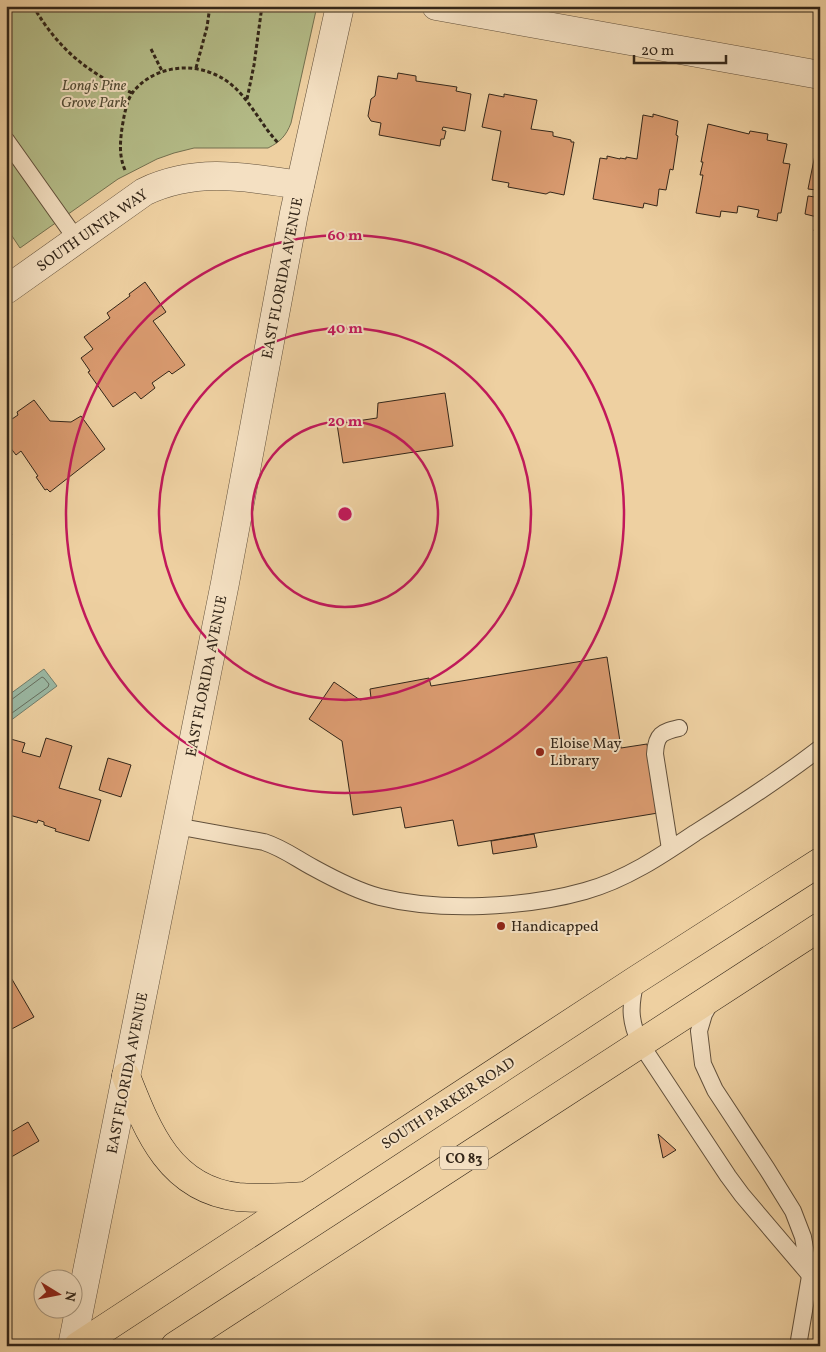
<svg xmlns="http://www.w3.org/2000/svg" width="826" height="1352" font-family="Vollkorn,serif">
	<style>
		.green { fill: #b4bc88; stroke: #747150 }
		.water { fill: #9ab7a2; stroke: #717d6b }
		.lines { fill: none; stroke-linecap: round; stroke-linejoin: round }
		.shore { stroke: #666e5e; stroke-width: 1 }
		.building { fill: #da9b70; stroke: #332619 }
		.service-casing { stroke: #62503b; stroke-width: 18 }
		.minor-casing { stroke: #62503b; stroke-width: 29 }
		.tertiary-casing { stroke: #62503b; stroke-width: 29 }
		.primary-casing { stroke: #332619; stroke-width: 29 }
		.path { stroke: #332619; stroke-width: 3; stroke-dasharray: 4 2.5; stroke-linecap: butt }
		.service { stroke: #f4e0c2; stroke-width: 16 }
		.minor { stroke: #f4e0c2; stroke-width: 28 }
		.tertiary { stroke: #f4e0c2; stroke-width: 28 }
		.primary { stroke: #eed0a1; stroke-width: 28 }
		.ring { fill: none; stroke: #c2185b; stroke-width: 2.5 }
		.poi-dot { fill: #8f2418; stroke: #f4e0c2; stroke-width: 2 }
		.labels { text-anchor: middle; stroke-width: 4; stroke-linejoin: round; paint-order: stroke }
		.shield { fill: #f4e0c2; stroke: #6d5e4c; stroke-width: 1 }
		.shield-label { font-size: 14px; font-weight: bold; fill: #332619 }
		.park-label { font-size: 15px; font-style: italic; fill: #534c35; stroke: #f4e0c2 }
		.street-label { font-size: 15px; fill: #332619; stroke: #f4e0c2 }
		.poi-label { font-size: 15px; fill: #332619; stroke: #f4e0c2; text-anchor: start }
		.centre { fill: #c2185b; stroke: #f4e0c2; stroke-width: 2.5 }
		.ring-label { font-size: 15px; text-anchor: middle; font-weight: bold; fill: #c2185b; stroke: #f4e0c2; stroke-width: 4; stroke-linejoin: round; paint-order: stroke }
	</style>
	<rect width="100%" height="100%" fill="#eed0a1"/>
	<filter id="stains"><feTurbulence type="fractalNoise" baseFrequency=".004" numOctaves="4"/><feColorMatrix values="0 0 0 0 .2 0 0 0 0 .09 0 0 0 0 .02 0 0 0 .5 -.17"/></filter>
	<radialGradient id="worn" r=".72"><stop offset=".6" stop-color="#630" stop-opacity="0"/><stop offset="1" stop-color="#630" stop-opacity=".3"/></radialGradient>
	<path class="green" d="M6,6h311l-26,117c-5,13 -11,19 -23,25h-74l-20,5 -17,6 -39,20 -98,69 -14,-21z"/>
	<path class="water" d="M44,669l13,17 -47,35 -4,-6v-18z"/>
	<g class="lines">
		<path class="shore" d="M6,701l5,-1 31,-23 2,1 5,6 -1,3 -36,26h-6"/>
	</g>
	<g class="building">
		<path d="M398,73l18,3v5l41,6 -1,4 15,3 -6,37 -22,-4 -1,3 4,1 -2,8h-3l-1,7 -61,-11 2,-12 -10,-2 -3,-5 3,-17 4,-3 3,-20 19,3z"/>
		<path d="M489,94l15,3v-3l33,6 -6,29 22,3v4l18,4v2h3l-10,53 -14,-3 -4,2 -38,-7 1,-4 -17,-3 9,-49 -19,-4z"/>
		<path d="M653,114l25,7 -2,14 2,1 -5,34 -3,-1 -4,21 -7,-1 -2,17 -13,-3 -1,5 -50,-9 7,-41 7,1v-3l13,3v-1l6,1v-2l11,2 6,-44 10,2z"/>
		<path d="M708,124l41,10 1,-3 18,3 -1,6 20,4 -4,19 7,1 -9,49h-3l-1,8 -20,-4 2,-7 -21,-4 -1,7 -16,-2 -1,6 -24,-4 7,-38h-3l3,-13h-2z"/>
		<path d="M816,150l4,1v82l-6,-2 3,-14 -12,-3 3,-18 7,1 2,-7 -9,-1z"/>
		<path d="M145,282l21,30 -13,9 32,44 -13,9 -3,-3 -17,12 3,5 -14,11 -6,-7 -22,15 -25,-35 2,-1 -9,-13 12,-9 -9,-12 26,-19 -3,-5 23,-17 -1,-2z"/>
		<path d="M445,393l8,53 -110,17 -6,-39 40,-6 1,-15z"/>
		<path d="M34,400l16,21 21,1 10,-6 24,33 -55,43 -3,-3 -2,1 -9,-13 2,-1 -17,-25 -5,4 -10,-13v-19l12,-8 -1,-3z"/>
		<path d="M6,498l5,6 -5,4z"/>
		<path d="M6,526l6,9 -6,4z"/>
		<path d="M607,657l14,91 26,-4 11,69 -200,33 -5,-26 -48,8 -4,-21 -48,8 -11,-74 -33,-22 25,-37 26,18 11,-2 -1,-9 59,-11 2,8z"/>
		<path d="M7,738l18,5 -3,9 18,5 6,-19 26,8 -13,42 42,12 -12,41 -34,-10 1,-2 -12,-4v-3l-6,-2 -1,3 -31,-9z"/>
		<path d="M108,758l23,7 -10,32 -22,-7z"/>
		<path d="M534,834l3,13 -44,7 -2,-13z"/>
		<path d="M6,969l28,48 -26,14 -2,-1z"/>
		<path d="M28,1122l11,19 -33,19v-25z"/>
		<path d="M658,1134l18,16 -13,8z"/>
	</g>
	<g class="lines">
		<g class="service-casing">
			<g id="service">
				<path d="M6,140l71,100"/>
				<path d="M176,826l88,16c19,6 33,17 50,26 20,11 43,23 66,29 60,15 145,11 205,-6 40,-11 76,-35 110,-58 43,-27 85,-54 125,-85"/>
				<path d="M670,849l-15,-95c1,-20 7,-22 24,-26"/>
				<path d="M636,980c-6,25 -7,40 4,63l88,133 14,19 68,80"/>
				<path d="M712,1000l-8,14 -5,17 4,33 12,26 52,79 26,42 10,26 7,39 -12,70"/>
			</g>
		</g>
		<g class="minor-casing">
			<g id="minor">
				<path d="M436,6l384,69"/>
				<path d="M6,290l138,-98c52,-25 102,-15 156,-7"/>
			</g>
		</g>
		<g class="tertiary-casing">
			<path id="tertiary" d="M72,1346l153,-763 69,-370 46,-207"/>
		</g>
		<g class="primary-casing">
			<g id="primary">
				<path d="M126,1076c22,56 44,113 112,121 22,2 46,0 68,-1"/>
				<path d="M78,1346l558,-366 184,-118"/>
				<path d="M175,1346l645,-419"/>
			</g>
		</g>
		<g class="path">
			<path d="M33,6c26,44 54,66 99,87"/>
			<path d="M151,49l11,22"/>
			<path d="M196,68l11,-41 3,-21"/>
			<path d="M247,99l7,-34 8,-59"/>
			<path d="M125,170c-6,-14 -5,-27 -3,-42 2,-11 4,-27 11,-36 19,-24 54,-30 81,-18 31,13 42,45 64,69"/>
		</g>
		<use href="#service" class="service"/>
		<use href="#minor" class="minor"/>
		<use href="#tertiary" class="tertiary"/>
		<use href="#primary" class="primary"/>
	</g>
	<g class="ring">
		<circle cx="345" cy="514" r="93"/>
		<circle cx="345" cy="514" r="186"/>
		<circle cx="345" cy="514" r="279"/>
	</g>
	<g class="poi-dot">
		<circle cx="540" cy="752" r="5"/>
		<circle cx="501" cy="926" r="5"/>
	</g>
	<g class="labels">
		<rect class="shield" x="440" y="1146.5" width="48" height="23" rx="4"/>
		<g class="shield-label">
			<text x="464" y="1163">CO 83</text>
		</g>
		<g class="park-label">
			<text x="94" y="90">Long's Pine<tspan x="94" dy="17">Grove Park</tspan></text>
		</g>
		<g class="street-label">
			<text transform="translate(92 230) rotate(-35)" y="5">SOUTH UINTA WAY</text>
			<text transform="translate(282 278) rotate(-79)" y="5">EAST FLORIDA AVENUE</text>
			<text transform="translate(206 676) rotate(-79)" y="5">EAST FLORIDA AVENUE</text>
			<text transform="translate(127 1073) rotate(-79)" y="5">EAST FLORIDA AVENUE</text>
			<text transform="translate(448 1103) rotate(-33)" y="5">SOUTH PARKER ROAD</text>
		</g>
		<g class="poi-label">
			<text x="550" y="748">Eloise May<tspan x="550" dy="17">Library</tspan></text>
			<text x="511" y="931">Handicapped</text>
		</g>
	</g>
	<circle cx="345" cy="514" r="8" class="centre"/>
	<g class="ring-label">
		<text x="345" y="240">60 m</text>
		<text x="345" y="333">40 m</text>
		<text x="345" y="426">20 m</text>
	</g>
	<rect width="826" height="1352" fill="none" stroke="#eed0a1" stroke-width="25"/>
	<rect x="8" y="8" width="811" height="1337" fill="none" stroke="#332619" stroke-width="2.5"/>
	<rect x="12" y="12" width="801" height="1327" fill="none" stroke="#332619"/>
	<g transform="translate(58 1294) rotate(100)"><circle r="24" fill="#f4e0c2" stroke="#a7967e"/>
	<path d="M0-4L9 19L0 12L-9 19Z" fill="#8f2418"/>
	<text y="-8" font-size="14" font-weight="bold" text-anchor="middle" fill="#332619">N</text>
	</g>
	<path d="M634 55v8h92v-8" fill="none" stroke="#332619" stroke-width="2.5"/>
	<text x="641" y="55" font-size="15" fill="#332619" stroke="#f4e0c2" stroke-width="4" paint-order="stroke">20 m</text>
	<rect width="100%" height="100%" filter="url(#stains)"/>
	<rect width="100%" height="100%" fill="url(#worn)"/>
</svg>
